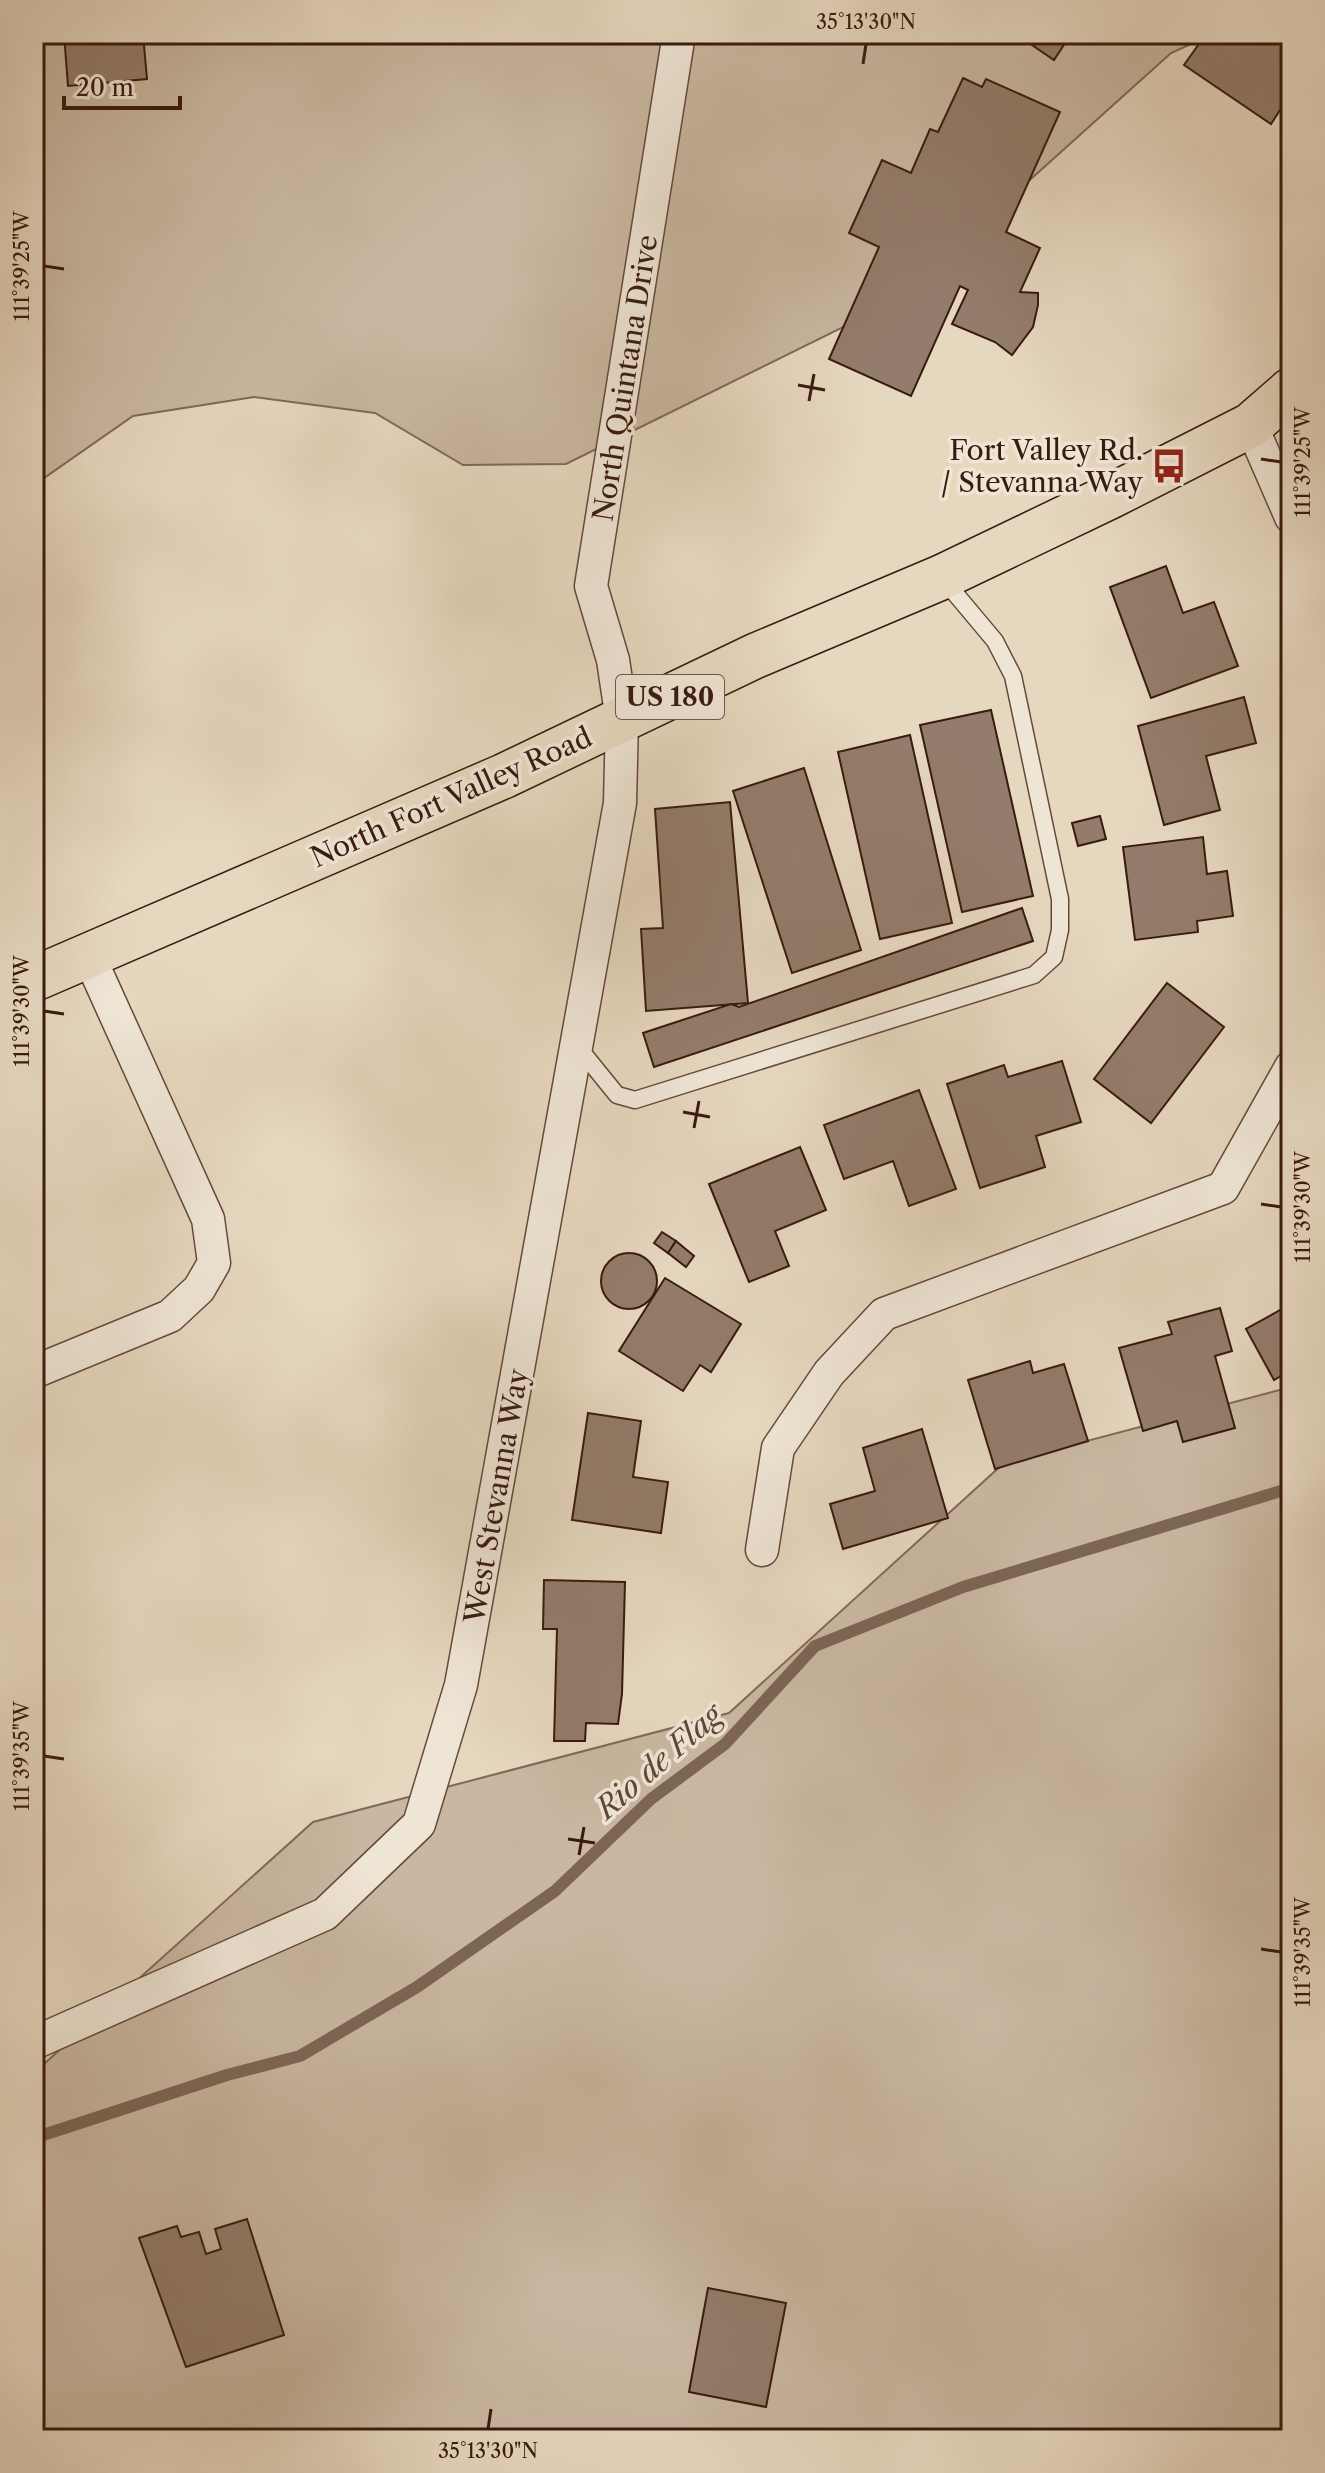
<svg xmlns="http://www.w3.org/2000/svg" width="1325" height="2473" font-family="'Libre Caslon Text',serif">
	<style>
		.green { fill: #c9b7a1; stroke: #816858; stroke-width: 2 }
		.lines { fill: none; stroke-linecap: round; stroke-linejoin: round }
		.stream { stroke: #7d6555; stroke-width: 12 }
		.building { fill: #937c6b; stroke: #391a0f; stroke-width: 2 }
		.lane-casing { stroke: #64493b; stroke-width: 19 }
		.street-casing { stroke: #64493b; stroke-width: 35 }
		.primary-casing { stroke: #391a0f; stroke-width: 47 }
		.lane { stroke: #efe5d5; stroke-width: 16 }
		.street { stroke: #efe5d5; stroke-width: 32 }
		.primary { stroke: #e6d7bf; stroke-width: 44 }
		.ticks { fill: none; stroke: #391a0f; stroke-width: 3 }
		.labels { text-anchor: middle; stroke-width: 7; stroke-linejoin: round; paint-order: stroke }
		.shield { fill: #efe5d5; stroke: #70574a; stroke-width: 2 }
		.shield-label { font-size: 26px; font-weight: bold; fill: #391a0f }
		.street-label { font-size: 28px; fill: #391a0f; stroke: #efe5d5 }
		.poi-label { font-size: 28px; fill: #391a0f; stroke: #efe5d5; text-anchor: end }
		.water-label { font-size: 30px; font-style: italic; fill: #614638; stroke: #efe5d5 }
		.neatline { fill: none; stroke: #391a0f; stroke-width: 3 }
		.ticks-label { font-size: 20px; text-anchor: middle; fill: #391a0f }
	</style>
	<rect width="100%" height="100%" fill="#e6d7bf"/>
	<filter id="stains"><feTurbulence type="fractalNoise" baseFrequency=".0025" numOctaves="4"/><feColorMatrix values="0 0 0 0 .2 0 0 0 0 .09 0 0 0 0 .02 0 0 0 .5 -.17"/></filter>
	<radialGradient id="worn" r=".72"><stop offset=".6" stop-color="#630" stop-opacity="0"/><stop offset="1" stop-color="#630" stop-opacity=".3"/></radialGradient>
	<g class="green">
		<path d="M34,34h1179l-42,19 -277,249 -328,162 -103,1 -88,-52 -121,-16 -121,19 -99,69z"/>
		<path d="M1291,1387v1052h-1257v-366l279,-251 416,-109 275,-250z"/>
	</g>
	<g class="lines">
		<path class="stream" d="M34,2138l193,-63 73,-19 117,-69 138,-96 96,-92 74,-55 90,-98 148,-59 328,-99"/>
	</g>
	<g class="building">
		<path d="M64,34h79l4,45 -79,7z"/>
		<path d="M1016,34h55l-17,26z"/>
		<path d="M1206,34h85v59l-20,31 -87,-59z"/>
		<path d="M963,78l19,9 4,-8 74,33 -54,120 34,16 -20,44 18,1v12l-5,22 -21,28 -17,-13 -43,-18 16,-34 -8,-4 -49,110 -82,-37 50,-112 -30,-14 33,-73 29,13 19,-44 8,3z"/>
		<path d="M1166,566l17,47 31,-11 24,64 -87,32 -41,-111z"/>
		<path d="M1244,697l12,46 -50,13 14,54 -56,15 -26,-99z"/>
		<path d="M991,710l42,186 -71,16 -42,-187z"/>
		<path d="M910,735l42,188 -72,16 -42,-187z"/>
		<path d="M804,768l57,182 -69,23 -59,-182z"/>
		<path d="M730,802l18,201 -102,8 -5,-82 22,-1 -8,-119z"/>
		<path d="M1100,816l6,23 -28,7 -6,-23z"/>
		<path d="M1203,837l4,37 20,-3 6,45 -36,5 1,11 -63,8 -12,-93z"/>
		<path d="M1022,908l11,33 -379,126 -11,-34 88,-29 8,3z"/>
		<path d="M1167,983l57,44 -73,96 -57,-44z"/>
		<path d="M1062,1061l19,61 -45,14 9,31 -65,21 -33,-104 57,-19 4,12z"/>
		<path d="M919,1090l37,99 -47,17 -16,-45 -49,18 -20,-54z"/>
		<path d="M800,1147l26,63 -51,21 14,35 -40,16 -40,-98z"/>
		<path d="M662,1232l14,9 -8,12 -14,-10z"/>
		<path d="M676,1241l18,15 -8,11 -18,-14z"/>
		<circle cx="629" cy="1281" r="28"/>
		<path d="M665,1278l76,46 -30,48 -11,-7 -17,26 -64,-40z"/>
		<path d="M1291,1304v66l-17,10 -28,-51z"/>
		<path d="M1220,1308l12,43 -17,5 20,72 -52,14 -6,-21 -34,10 -24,-83 53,-14 -4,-12z"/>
		<path d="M1030,1361l3,12 31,-9 24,77 -93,28 -27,-89z"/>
		<path d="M588,1413l53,8 -8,56 35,5 -7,51 -89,-13z"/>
		<path d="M922,1429l26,89 -105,31 -13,-45 45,-13 -12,-43z"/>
		<path d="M544,1580l81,2 -3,112 -4,30 -32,-1 -1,18h-31l3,-112h-14z"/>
		<path d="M247,2219l37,116 -98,32 -47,-129 38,-12 4,11 18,-5 7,22 15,-5 -6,-20z"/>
		<path d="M708,2288l78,15 -20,104 -77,-15z"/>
	</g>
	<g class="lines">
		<g class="lane-casing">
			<path id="lane" d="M578,1047l39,48 18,5 399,-125 20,-18 6,-27v-31l-47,-223 -18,-35 -52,-62"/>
		</g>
		<g class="street-casing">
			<g id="street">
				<path d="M1251,425l40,92"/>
				<path d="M34,1372l136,-56 29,-27 15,-26 -6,-44 -120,-265"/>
				<path d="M762,1550l16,-102 51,-75 55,-59 339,-126 68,-121"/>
				<path d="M34,2043l291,-129 94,-90 42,-139 159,-882 2,-83 -9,-60 -22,-74 88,-552"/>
			</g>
		</g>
		<g class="primary-casing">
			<path id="primary" d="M34,979l470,-203 251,-120 187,-79 169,-81 140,-71 40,-35"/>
		</g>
		<use href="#lane" class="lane"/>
		<use href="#street" class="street"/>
		<use href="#primary" class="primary"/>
	</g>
	<path class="ticks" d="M863,64l3,-20M44,266l20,3M798,385l27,5M809,401l5,-27M1261,459l20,3M44,1011l20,3M683,1112l27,5M694,1128l5,-27M1261,1204l20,3M44,1756l20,3M568,1839l27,4M579,1855l5,-28M1261,1949l20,3M488,2429l3,-20"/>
	<defs>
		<g id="bus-bare" transform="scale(2.76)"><path d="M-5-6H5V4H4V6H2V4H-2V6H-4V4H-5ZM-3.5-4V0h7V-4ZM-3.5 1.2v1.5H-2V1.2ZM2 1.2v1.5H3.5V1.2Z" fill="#8f2418" stroke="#efe5d5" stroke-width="2.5" paint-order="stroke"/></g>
	</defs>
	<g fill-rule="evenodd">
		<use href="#bus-bare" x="1169" y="466"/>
	</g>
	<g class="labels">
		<rect class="shield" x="616" y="675" width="108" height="44" rx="6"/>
		<g class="shield-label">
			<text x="670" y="706">US 180</text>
		</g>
		<g class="street-label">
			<text transform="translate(625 378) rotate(-81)" y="10">North Quintana Drive</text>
			<text transform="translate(451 797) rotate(-24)" y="10">North Fort Valley Road</text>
			<text transform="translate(496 1496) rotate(-80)" y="10">West Stevanna Way</text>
		</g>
		<g class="poi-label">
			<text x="1143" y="460">Fort Valley Rd.<tspan x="1143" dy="32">/ Stevanna Way</tspan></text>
		</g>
		<g class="water-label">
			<text transform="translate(659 1762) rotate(-41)" y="10">Rio de Flag</text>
		</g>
	</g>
	<rect width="1325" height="2473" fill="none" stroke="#e6d7bf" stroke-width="88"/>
	<path d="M64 96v12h116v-12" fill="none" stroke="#391a0f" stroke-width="4"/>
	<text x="76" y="96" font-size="24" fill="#391a0f" stroke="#efe5d5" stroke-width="6" paint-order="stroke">20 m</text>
	<rect x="44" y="44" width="1237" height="2385" class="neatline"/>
	<g class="ticks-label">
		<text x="866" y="29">35°13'30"N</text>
		<text transform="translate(22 266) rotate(-90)" y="7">111°39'25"W</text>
		<text transform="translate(1303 462) rotate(-90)" y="7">111°39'25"W</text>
		<text transform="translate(22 1011) rotate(-90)" y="7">111°39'30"W</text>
		<text transform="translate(1303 1207) rotate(-90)" y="7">111°39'30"W</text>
		<text transform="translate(22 1756) rotate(-90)" y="7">111°39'35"W</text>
		<text transform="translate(1303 1952) rotate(-90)" y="7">111°39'35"W</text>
		<text x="488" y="2458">35°13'30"N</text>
	</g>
	<rect width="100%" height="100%" filter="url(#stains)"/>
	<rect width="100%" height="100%" fill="url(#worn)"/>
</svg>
